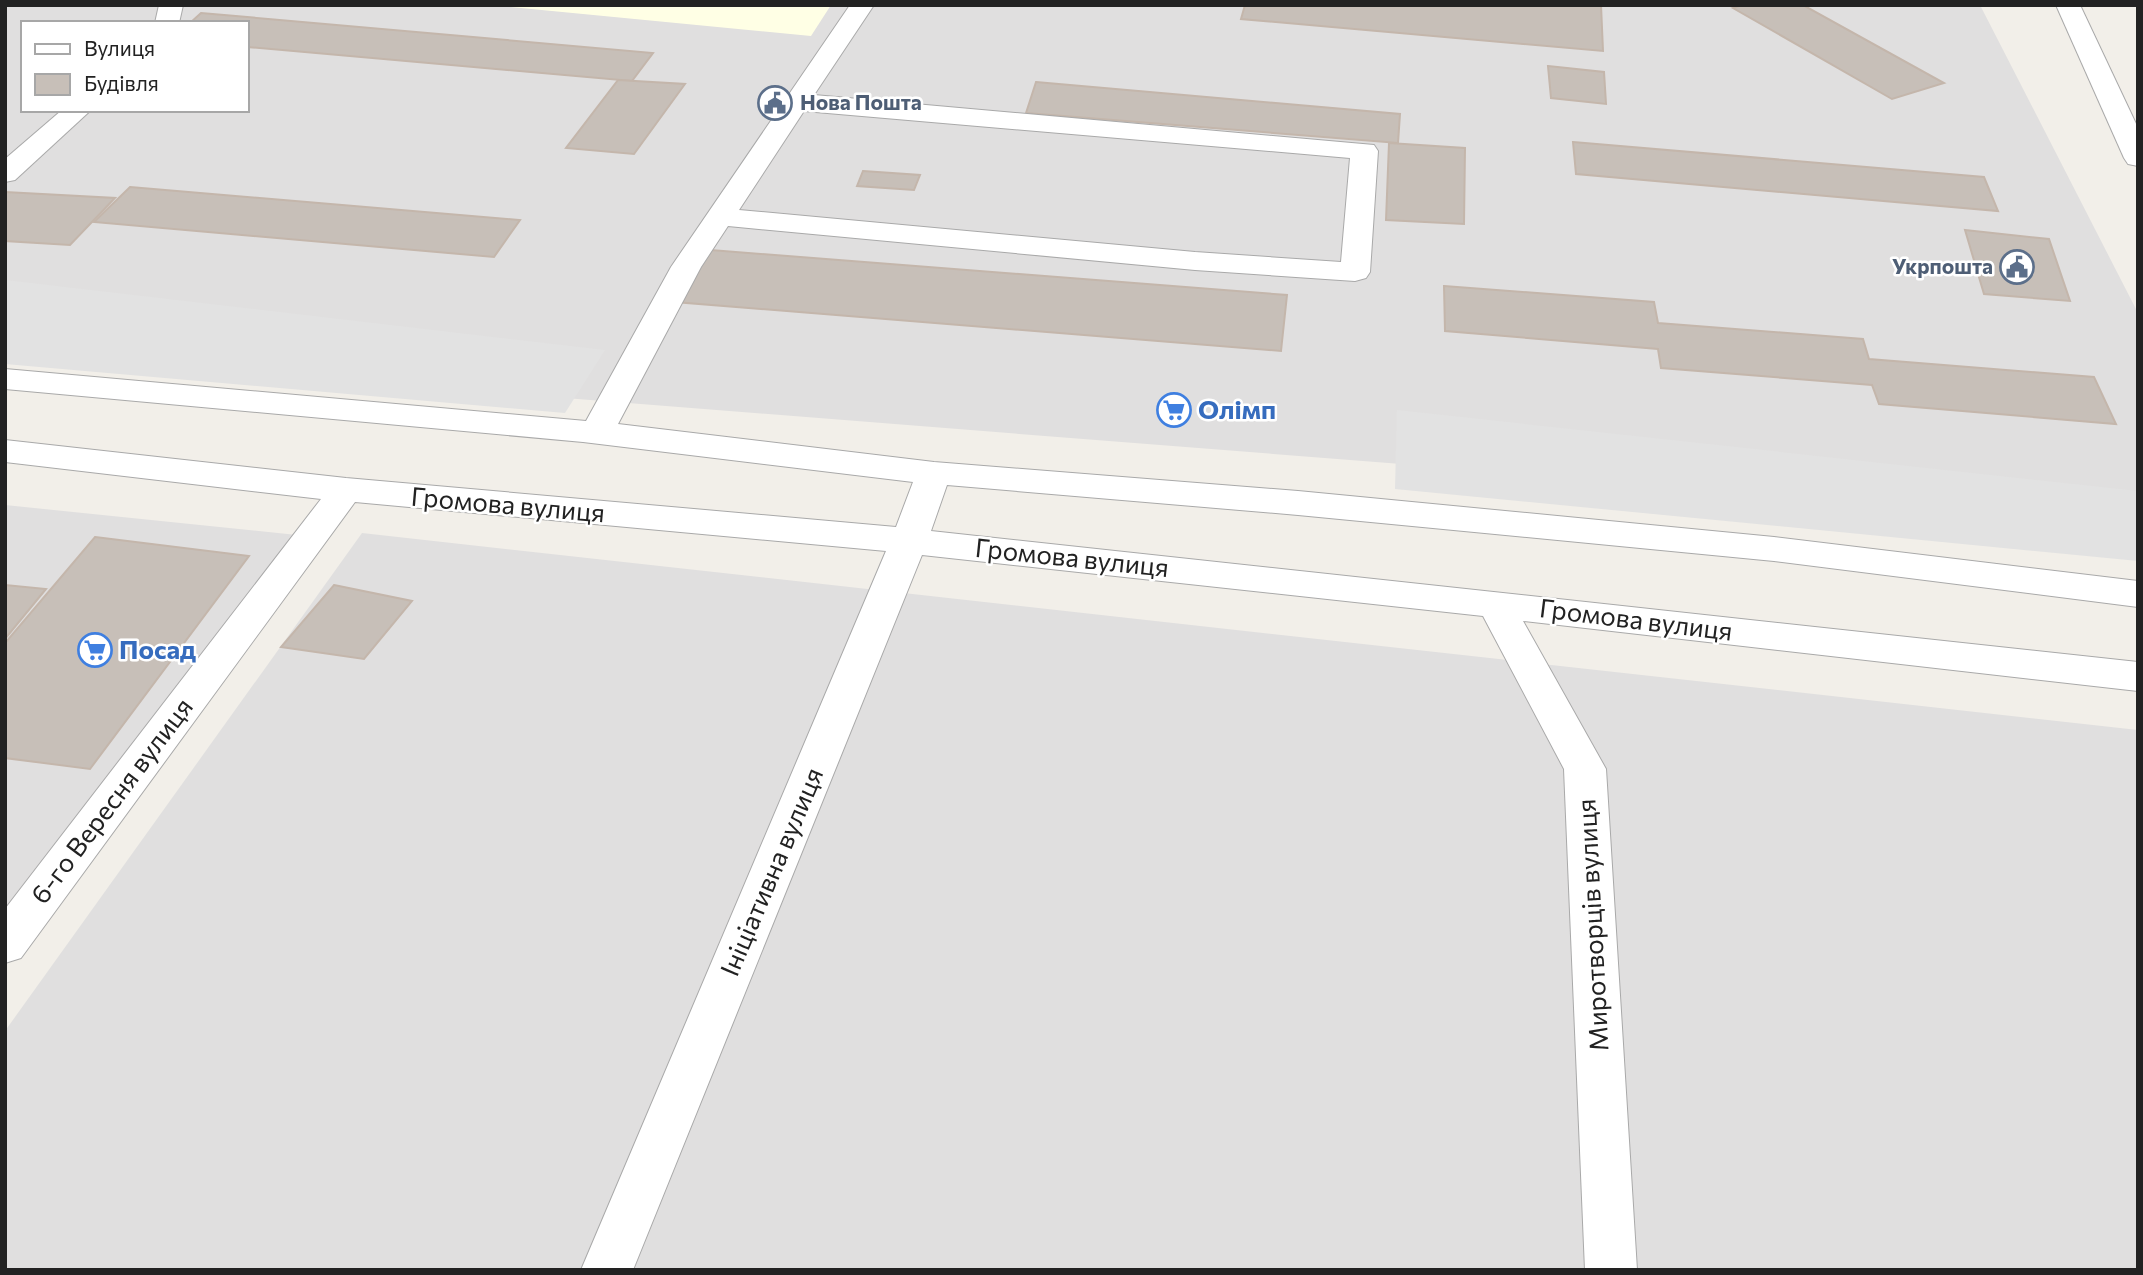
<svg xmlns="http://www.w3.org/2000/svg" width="2143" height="1275" font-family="Commissioner,sans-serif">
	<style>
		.residential { fill: #e0dfdf; fill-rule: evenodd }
		.education { fill: #ffffe5 }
		.parking { fill: #e2e2e2 }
		.building { fill: #c7bfb8; stroke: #c4b6ab; stroke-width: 2 }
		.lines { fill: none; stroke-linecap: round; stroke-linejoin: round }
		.minor-casing { stroke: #a9a9a9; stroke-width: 2 }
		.minor { fill: #fff; fill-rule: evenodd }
		.labels { text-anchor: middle; stroke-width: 5; stroke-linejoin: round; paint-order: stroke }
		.far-service-label { font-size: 21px; font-weight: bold; fill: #4e5e75; stroke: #fff; text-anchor: start }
		.shop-label { font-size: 26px; font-weight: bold; fill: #366cbe; stroke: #fff; text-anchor: start }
		.street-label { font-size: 26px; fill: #222; stroke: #fff }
	</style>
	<rect width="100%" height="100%" fill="#f2efe9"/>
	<g class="residential">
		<path d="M5,5h1975l158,308v209l-2133,-168zM23,23h224v87h-224z"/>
		<path d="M5,505l292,30 -292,378z"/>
		<path d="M362,533l1776,197v540h-2133v-239z"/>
	</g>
	<path class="education" d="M490,5h341l-20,31z"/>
	<g class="parking">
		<path d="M5,280l600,70 -40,63 -560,-49z"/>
		<path d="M1397,410l741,81v70l-743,-72z"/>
	</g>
	<g class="building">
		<path d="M1245,5h356l2,46 -362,-32z"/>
		<path d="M1742,5h61l141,78 -52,16 -159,-91z"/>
		<path d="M201,13l452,40 -21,28 -385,-34v-24h-57z"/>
		<path d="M1548,66l56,6 2,32 -55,-6z"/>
		<path d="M618,80l67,4 -51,70 -68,-6z"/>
		<path d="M1036,82l364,32 -2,29 -372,-30z"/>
		<path d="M1573,142l411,35 14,34 -422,-37z"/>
		<path d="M1389,143l76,5 -1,76 -78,-4z"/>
		<path d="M863,171l57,4 -6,15 -57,-4z"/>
		<path d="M130,187l390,33 -26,37 -400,-35z"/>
		<path d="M5,192l110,6 -45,47 -65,-4z"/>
		<path d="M1965,230l84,9 21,62 -86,-7z"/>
		<path d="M698,249l589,46 -6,56 -606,-49z"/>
		<path d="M1444,286l210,16 4,21 205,16 6,20 225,18 22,47 -237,-20 -7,-19 -211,-17 -3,-19 -213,-18z"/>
		<path d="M95,537l154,19 -159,213 -85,-11v-115z"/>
		<path d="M5,585l41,4 -41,50z"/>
		<path d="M334,585l78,16 -48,58 -83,-12z"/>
	</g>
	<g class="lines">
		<g class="minor-casing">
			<g id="minor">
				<path d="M159,5h24l-4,18h-24z"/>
				<path d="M850,5h24l-60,90 560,50 4,6 -8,121 -4,6 -11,3 -160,-11 -467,-44 -27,41 -83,157 316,38 364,29 476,46 364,44v26l-364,-46 -476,-46 -351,-30 -16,46 1207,131v29l-615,-70 83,148 31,501h-52l-21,-501 -81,-153 -561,-61 -289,715h-52l305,-719 -531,-49 -334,456 -16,5v-54l316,-410 -316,-37v-22l341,38 550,49 17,-45 -330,-40 -578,-53v-20l581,52 85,-154zM804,111l546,47 -9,104 -146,-10 -456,-42z"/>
				<path d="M2056,5h24l58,123v38l-10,-2 -4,-6z"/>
				<path d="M62,110h29l-76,70 -10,2v-23z"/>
			</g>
		</g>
		<use href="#minor" class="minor"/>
	</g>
	<defs>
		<g id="civic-ring" transform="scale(1.75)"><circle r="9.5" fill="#fff" stroke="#5c6f8a" stroke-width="1.5"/><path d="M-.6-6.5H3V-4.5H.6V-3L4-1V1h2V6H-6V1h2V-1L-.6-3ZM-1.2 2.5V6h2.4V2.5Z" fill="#5c6f8a"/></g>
		<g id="supermarket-ring" transform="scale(1.75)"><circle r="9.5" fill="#fff" stroke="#3f7fe0" stroke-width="1.5"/><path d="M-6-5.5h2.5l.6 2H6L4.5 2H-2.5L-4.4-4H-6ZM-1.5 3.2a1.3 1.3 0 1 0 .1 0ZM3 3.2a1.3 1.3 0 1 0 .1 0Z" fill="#3f7fe0"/></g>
	</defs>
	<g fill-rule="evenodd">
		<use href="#civic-ring" x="775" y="103"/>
		<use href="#civic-ring" x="2017" y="267"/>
		<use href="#supermarket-ring" x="1174" y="410"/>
		<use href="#supermarket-ring" x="95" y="650"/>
	</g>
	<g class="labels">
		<g class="far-service-label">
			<text x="800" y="110">Нова Пошта</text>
			<text x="1993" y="274" text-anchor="end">Укрпошта</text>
		</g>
		<g class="shop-label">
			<text x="1198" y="419">Олімп</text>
			<text x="119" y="659">Посад</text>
		</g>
		<g class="street-label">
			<text transform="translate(508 505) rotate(5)" y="9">Громова вулиця</text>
			<text transform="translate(1072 558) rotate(6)" y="9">Громова вулиця</text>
			<text transform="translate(1636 620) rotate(7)" y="9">Громова вулиця</text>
			<text transform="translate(112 801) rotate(-53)" y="9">6-го Вересня вулиця</text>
			<text transform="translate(772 872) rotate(-67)" y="9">Ініціативна вулиця</text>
			<text transform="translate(1593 925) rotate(-93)" y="9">Миротворців вулиця</text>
		</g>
	</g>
	<rect width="2143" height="1275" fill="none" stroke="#222222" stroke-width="14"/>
	<rect x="21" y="21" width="228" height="91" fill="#ffffff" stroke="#a7a7a7" stroke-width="2"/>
	<rect x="35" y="44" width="35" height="10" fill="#ffffff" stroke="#a7a7a7" stroke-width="2"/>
	<text x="84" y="56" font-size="21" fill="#222222">Вулиця</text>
	<rect x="35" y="74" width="35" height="21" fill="#c7bfb8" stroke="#a7a7a7" stroke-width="2"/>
	<text x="84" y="91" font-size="21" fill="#222222">Будівля</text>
</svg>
